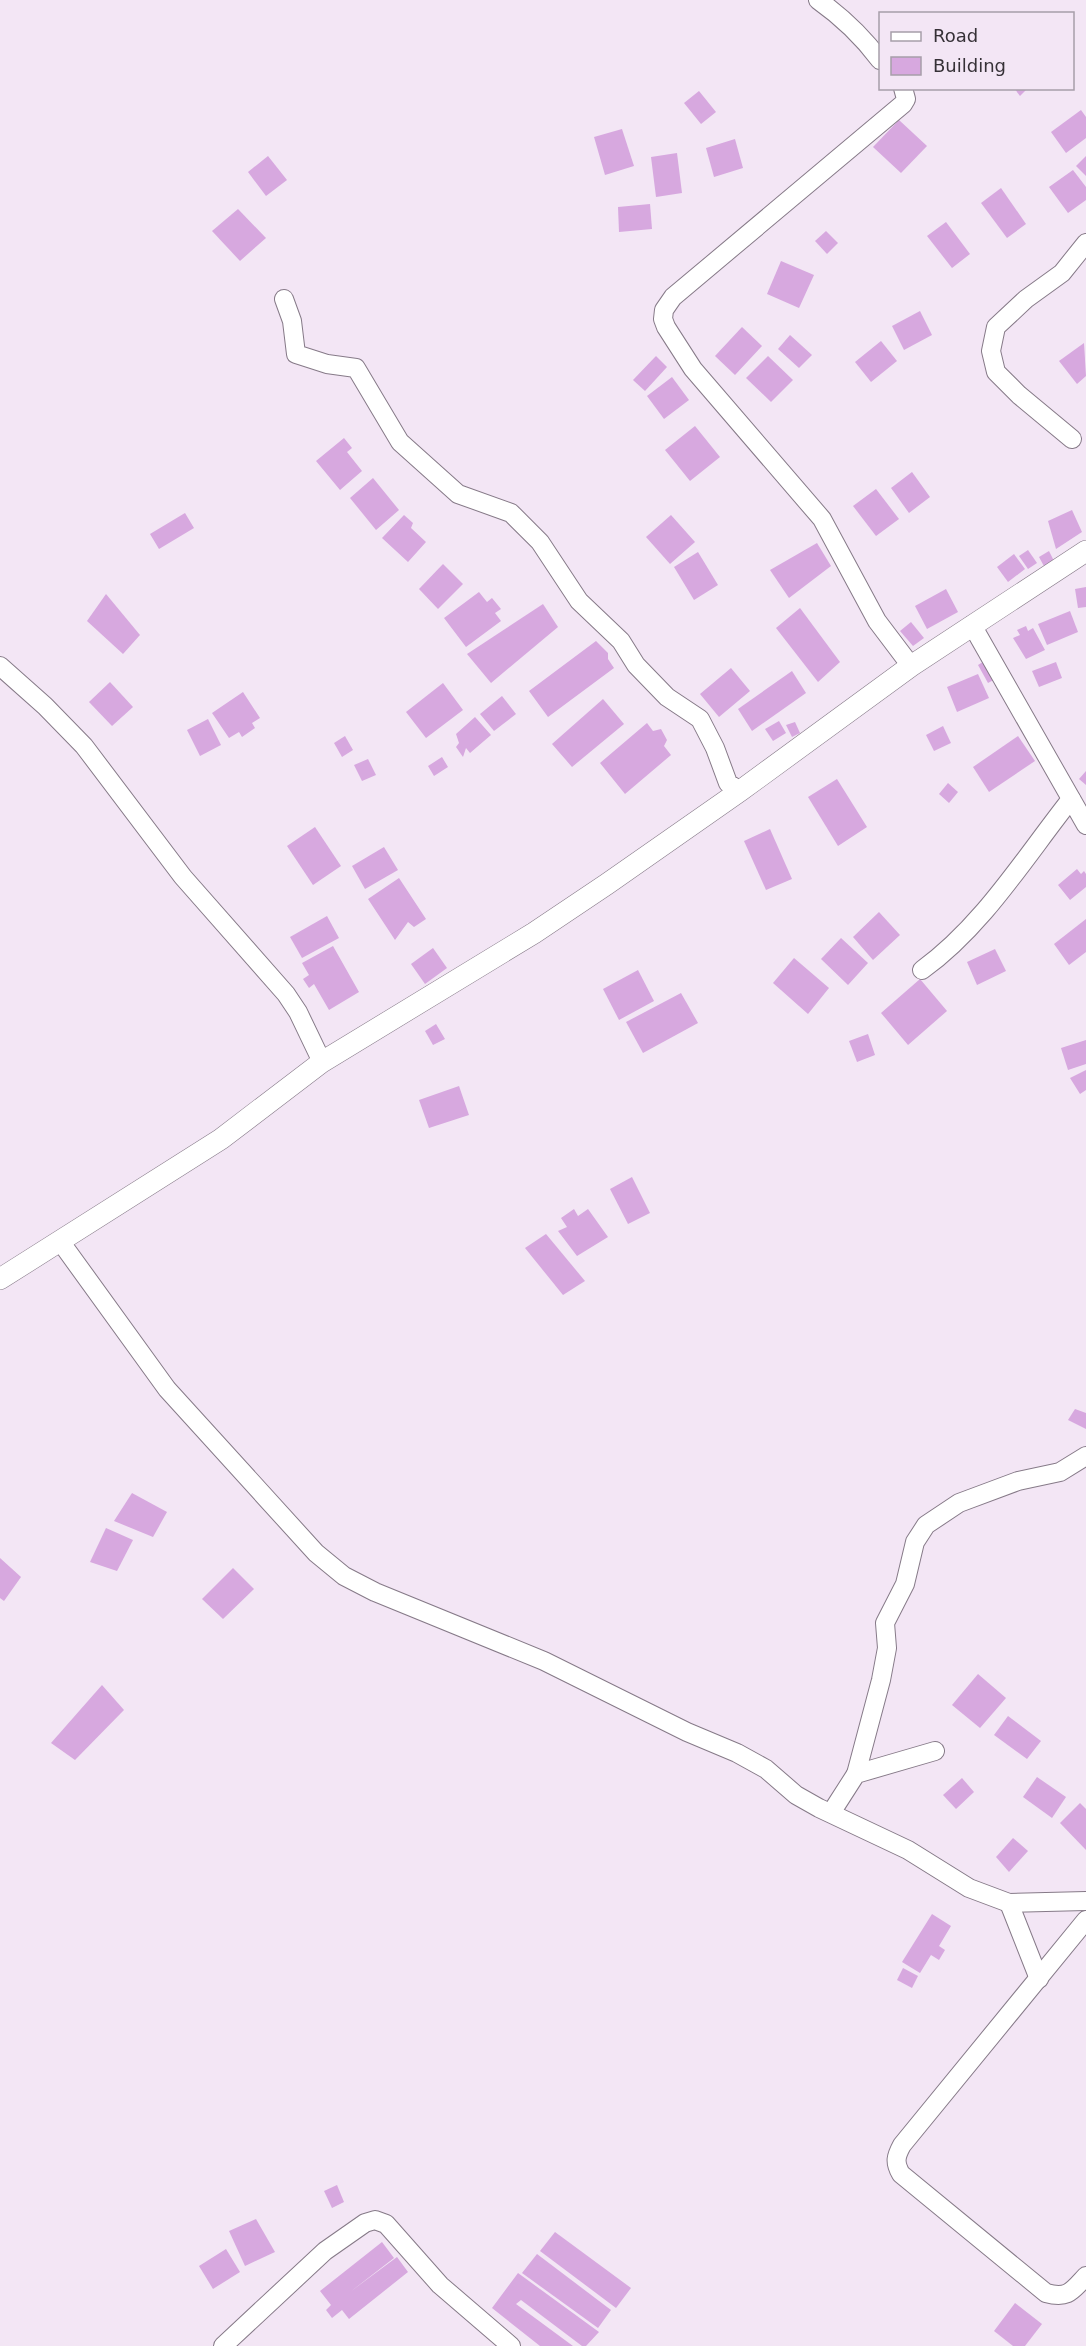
<svg xmlns="http://www.w3.org/2000/svg" width="1086" height="2346" font-family="'DejaVu Sans',sans-serif">
	<style>
		.building { fill: #d7a8df }
		.lines { fill: none; stroke-linecap: round; stroke-linejoin: round }
		.minor-casing { stroke: #867a88; stroke-width: 20 }
		.tertiary-casing { stroke: #867a88; stroke-width: 22 }
		.minor { stroke: #fff; stroke-width: 18 }
		.tertiary { stroke: #fff; stroke-width: 21 }
	</style>
	<rect width="100%" height="100%" fill="#f3e6f5"/>
	<g class="building">
		<path d="M1014,88h14l-8,8z"/>
		<path d="M699,91l17,21 -15,12 -17,-21z"/>
		<path d="M1081,110l5,7v21l-20,15 -15,-21z"/>
		<path d="M899,120l28,26 -26,27 -28,-26z"/>
		<path d="M622,129l12,37 -29,9 -11,-38z"/>
		<path d="M735,139l8,29 -29,9 -8,-29z"/>
		<path d="M677,153l5,40 -26,4 -5,-40z"/>
		<path d="M268,156l19,24 -21,16 -18,-24z"/>
		<path d="M1086,156v20l-10,-10z"/>
		<path d="M1073,170l13,17v13l-18,13 -19,-26z"/>
		<path d="M1001,188l25,36 -19,14 -26,-35z"/>
		<path d="M650,204l2,25 -33,3 -1,-25z"/>
		<path d="M238,209l28,29 -26,23 -28,-30z"/>
		<path d="M946,222l24,32 -18,14 -25,-32z"/>
		<path d="M826,231l12,12 -11,11 -12,-13z"/>
		<path d="M781,261l33,14 -15,33 -32,-14z"/>
		<path d="M920,311l12,24 -28,15 -12,-24z"/>
		<path d="M742,327l20,19 -27,29 -20,-19z"/>
		<path d="M790,335l22,20 -13,13 -21,-19z"/>
		<path d="M881,341l16,20 -26,21 -16,-20z"/>
		<path d="M1084,343l2,33 -9,8 -18,-23z"/>
		<path d="M656,356l11,11 -22,24 -12,-11z"/>
		<path d="M768,356l25,24 -22,22 -25,-24z"/>
		<path d="M672,377l17,23 -25,19 -17,-23z"/>
		<path d="M695,426l25,31 -30,24 -25,-31z"/>
		<path d="M344,438l8,10 -5,4 15,19 -22,19 -24,-29z"/>
		<path d="M912,472l18,25 -21,16 -18,-25z"/>
		<path d="M373,478l26,32 -23,20 -26,-32z"/>
		<path d="M876,489l23,30 -23,17 -23,-30z"/>
		<path d="M1072,510l10,22 -26,17 -8,-28z"/>
		<path d="M185,513l9,15 -35,21 -9,-15z"/>
		<path d="M404,515l9,8 -2,5 15,14 -18,20 -26,-24z"/>
		<path d="M671,515l24,27 -25,22 -24,-27z"/>
		<path d="M817,543l14,23 -42,32 -19,-28z"/>
		<path d="M1028,550l9,13 -9,6 -9,-13z"/>
		<path d="M1049,551l6,12 -10,5 -6,-11z"/>
		<path d="M698,552l20,33 -24,15 -20,-33z"/>
		<path d="M1014,554l11,15 -17,13 -11,-15z"/>
		<path d="M443,564l20,20 -25,25 -19,-20z"/>
		<path d="M1086,587v20l-8,1 -3,-19z"/>
		<path d="M946,589l12,23 -31,17 -12,-23z"/>
		<path d="M479,592l8,10 5,-4 9,11 -6,4 6,8 -35,26 -22,-29z"/>
		<path d="M106,594l34,41 -17,19 -36,-33z"/>
		<path d="M543,604l15,23 -67,56 -24,-29z"/>
		<path d="M800,608l40,54 -22,20 -42,-54z"/>
		<path d="M1070,611l8,21 -31,13 -9,-21z"/>
		<path d="M911,622l13,16 -11,8 -13,-15z"/>
		<path d="M1026,626l2,5 5,-3 12,22 -19,9 -13,-21 7,-3 -3,-5z"/>
		<path d="M596,641l12,12v6l6,9 -66,49 -19,-26z"/>
		<path d="M986,660l11,18 -9,5 -10,-18z"/>
		<path d="M1056,662l6,16 -23,9 -7,-16z"/>
		<path d="M731,668l19,23 -31,26 -19,-23z"/>
		<path d="M792,671l14,22 -54,38 -14,-22z"/>
		<path d="M978,674l11,24 -32,14 -10,-25z"/>
		<path d="M110,682l23,25 -21,19 -23,-24z"/>
		<path d="M443,683l20,27 -37,28 -20,-26z"/>
		<path d="M243,692l17,26 -8,5 3,5 -13,9 -3,-5 -10,6 -17,-25z"/>
		<path d="M502,696l14,18 -22,17 -14,-17z"/>
		<path d="M603,699l21,25 -52,43 -20,-23z"/>
		<path d="M475,717l16,18 -21,18 -4,-5 -3,9 -7,-10 3,-4 -3,-9z"/>
		<path d="M208,719l13,26 -21,11 -13,-26z"/>
		<path d="M779,721l7,12 -13,8 -8,-12z"/>
		<path d="M795,722l5,11 -8,4 -6,-12z"/>
		<path d="M647,723l6,8 8,-2 6,11 -3,6 7,9 -46,39 -25,-31z"/>
		<path d="M943,726l8,17 -17,8 -8,-16z"/>
		<path d="M345,736l8,14 -11,7 -8,-14z"/>
		<path d="M1018,736l17,25 -46,31 -16,-25z"/>
		<path d="M442,757l6,10 -14,9 -6,-10z"/>
		<path d="M368,759l8,16 -14,6 -8,-16z"/>
		<path d="M1086,771v14l-7,-6z"/>
		<path d="M837,779l30,48 -29,19 -30,-49z"/>
		<path d="M948,783l10,9 -9,11 -10,-9z"/>
		<path d="M315,827l26,39 -28,19 -26,-39z"/>
		<path d="M770,829l22,50 -26,11 -22,-49z"/>
		<path d="M384,847l14,23 -33,19 -13,-23z"/>
		<path d="M1077,869l4,5 3,-3 2,3v13l-16,13 -12,-15z"/>
		<path d="M399,878l27,41 -12,8 -6,-5 -13,18 -27,-41z"/>
		<path d="M879,912l21,23 -27,25 -20,-23z"/>
		<path d="M327,916l12,22 -37,20 -12,-21z"/>
		<path d="M1086,919v33l-17,13 -15,-21z"/>
		<path d="M841,938l27,25 -20,22 -27,-26z"/>
		<path d="M333,946l26,46 -30,18 -15,-26 -5,4 -6,-9 6,-4 -7,-12z"/>
		<path d="M433,948l14,20 -22,16 -14,-20z"/>
		<path d="M995,949l11,22 -29,14 -10,-23z"/>
		<path d="M794,958l35,30 -21,26 -35,-31z"/>
		<path d="M638,970l16,31 -35,19 -16,-31z"/>
		<path d="M920,979l27,32 -39,34 -27,-32z"/>
		<path d="M681,993l17,30 -55,30 -17,-31z"/>
		<path d="M436,1024l9,15 -12,6 -8,-14z"/>
		<path d="M868,1034l7,21 -18,7 -8,-21z"/>
		<path d="M1086,1040v24l-18,6 -7,-22z"/>
		<path d="M1086,1070v20l-6,4 -10,-16z"/>
		<path d="M459,1086l10,29 -40,13 -10,-28z"/>
		<path d="M632,1177l18,36 -22,11 -18,-35z"/>
		<path d="M574,1209l4,7 10,-7 20,28 -31,19 -19,-25 9,-4 -6,-9z"/>
		<path d="M546,1234l39,47 -22,14 -38,-47z"/>
		<path d="M1075,1409l11,4v16l-18,-9z"/>
		<path d="M132,1493l35,19 -14,25 -39,-16z"/>
		<path d="M106,1528l27,12 -16,31 -27,-9z"/>
		<path d="M0,1558l21,19 -17,24 -4,-3z"/>
		<path d="M233,1568l21,21 -31,30 -21,-20z"/>
		<path d="M978,1674l28,24 -26,30 -28,-23z"/>
		<path d="M102,1685l22,25 -49,50 -24,-17z"/>
		<path d="M1008,1716l33,25 -14,18 -33,-24z"/>
		<path d="M1037,1777l29,20 -14,21 -29,-21z"/>
		<path d="M962,1778l12,14 -18,17 -13,-14z"/>
		<path d="M1080,1803l6,6v41l-26,-27z"/>
		<path d="M1013,1838l15,13 -19,21 -13,-15z"/>
		<path d="M932,1914l19,12 -12,20 6,4 -6,10 -8,-5 -11,18 -18,-11z"/>
		<path d="M903,1968l15,8 -6,12 -15,-8z"/>
		<path d="M337,2185l7,17 -12,6 -8,-17z"/>
		<path d="M256,2219l19,33 -30,14 -16,-35z"/>
		<path d="M555,2232l76,56 -15,20 -76,-57z"/>
		<path d="M382,2242l12,16 -44,34 47,-35 11,15 -59,47 -7,-9 -10,8 -6,-8 5,-5 -11,-14z"/>
		<path d="M226,2249l14,23 -27,17 -14,-23z"/>
		<path d="M537,2254l74,56 -13,18 -76,-55z"/>
		<path d="M518,2273l81,59 -13,14h-4l-61,-46 -5,4 57,42h-33l-48,-38z"/>
		<path d="M1015,2303l27,21 -17,22h-12l-19,-15z"/>
	</g>
	<g class="lines">
		<g class="minor-casing">
			<g id="minor">
				<path d="M818,0c24,17 44,36 62,60"/>
				<path d="M903,88l3,11 -3,5 -230,193 -9,13 -1,9 3,8 27,42 129,150 55,102 34,45"/>
				<path d="M284,299l8,22 4,33 31,10 29,4 44,74 58,52 53,19 29,29 39,59 42,40 15,24 31,32 33,22 15,29 13,35 12,8"/>
				<path d="M1072,439l-53,-44 -23,-23 -5,-21 5,-24 30,-28 36,-26 24,-30"/>
				<path d="M972,625l114,200"/>
				<path d="M0,666l45,40 39,40 99,131 103,117 12,18 24,50"/>
				<path d="M922,970c61,-44 103,-113 149,-171"/>
				<path d="M60,1241l107,148 149,164 28,23 31,16 169,69 143,71 50,21 29,16 30,26 23,13 89,42 61,38 40,15 77,-2"/>
				<path d="M856,1774l25,-94 6,-32 -2,-25 20,-39 10,-42 11,-17 33,-22 59,-22 42,-9 26,-16"/>
				<path d="M831,1813l25,-39 79,-23"/>
				<path d="M1009,1903l30,76"/>
				<path d="M1086,1920l-184,225c-6,11 -8,17 -1,29l145,119c22,6 26,-2 40,-17"/>
				<path d="M223,2346l102,-95 40,-28 10,-3 11,4 54,61 71,61"/>
			</g>
		</g>
		<g class="tertiary-casing">
			<path id="tertiary" d="M0,1279l221,-140 101,-77 212,-129 73,-49 133,-93 171,-125 175,-115"/>
		</g>
		<use href="#minor" class="minor"/>
		<use href="#tertiary" class="tertiary"/>
	</g>
	<rect x="879" y="12" width="195" height="78" fill="#f3e6f5" stroke="#a79ea9" stroke-width="1.5"/>
	<rect x="891" y="32" width="30" height="9" fill="#ffffff" stroke="#a79ea9" stroke-width="1.5"/>
	<text x="933" y="42" font-size="18" fill="#363137">Road</text>
	<rect x="891" y="57" width="30" height="18" fill="#d7a8df" stroke="#a79ea9" stroke-width="1.5"/>
	<text x="933" y="72" font-size="18" fill="#363137">Building</text>
</svg>
